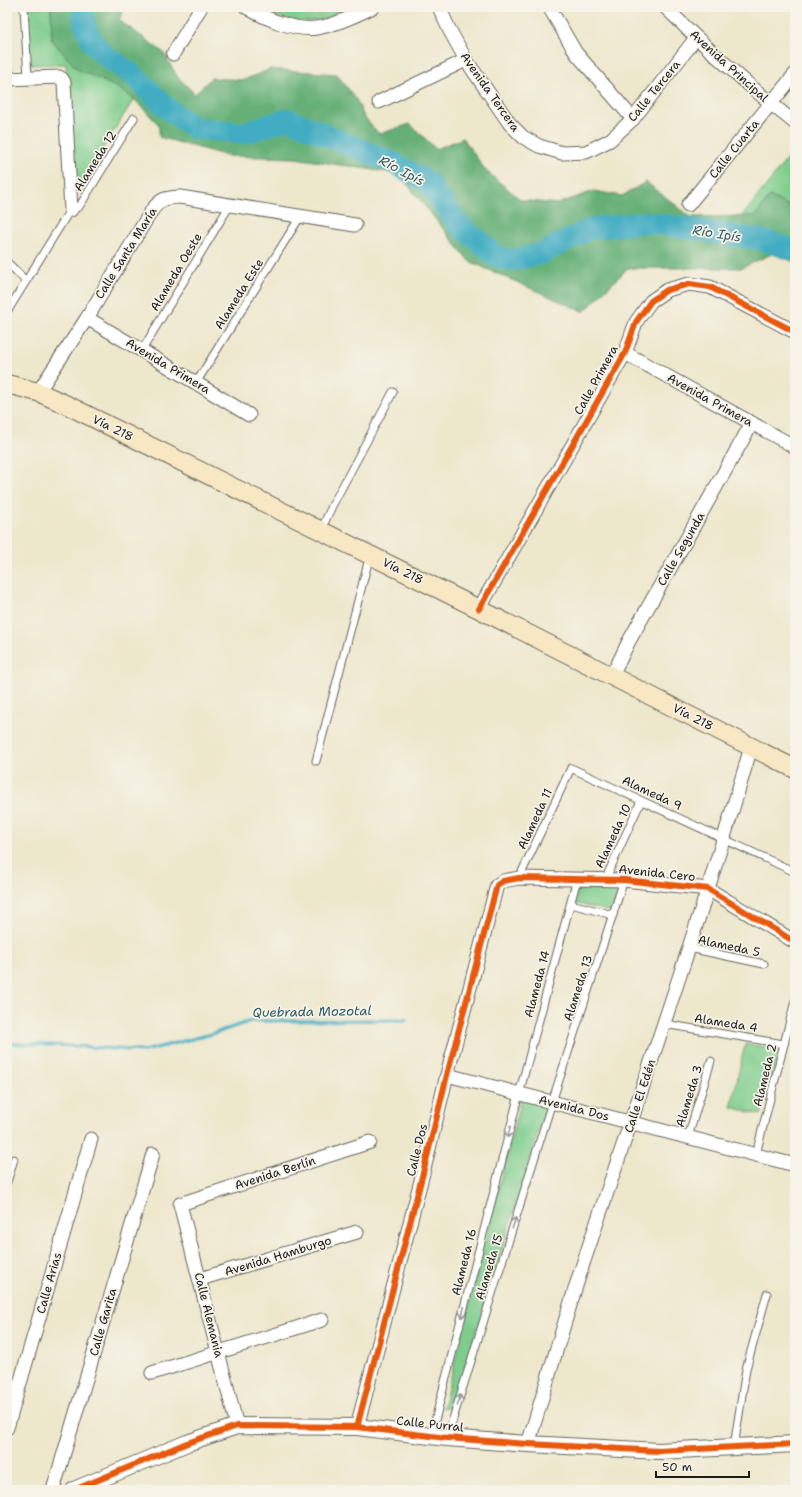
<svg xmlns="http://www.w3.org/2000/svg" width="802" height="1497" font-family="'Shantell Sans',sans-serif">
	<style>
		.green { fill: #7ecd8d; stroke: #4d7454 }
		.forest { fill: #66b078; stroke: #41664a }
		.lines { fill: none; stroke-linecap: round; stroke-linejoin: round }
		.stream { stroke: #42adc2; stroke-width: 3.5 }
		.river { stroke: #42adc2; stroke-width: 22 }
		.service-casing { stroke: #65635a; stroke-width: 9 }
		.minor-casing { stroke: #65635a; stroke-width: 15 }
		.tertiary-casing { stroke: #65635a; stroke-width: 18 }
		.secondary-casing { stroke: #65635a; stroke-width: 20 }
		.service { stroke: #fff; stroke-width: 7 }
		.minor { stroke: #fff; stroke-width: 13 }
		.tertiary { stroke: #fff; stroke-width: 16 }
		.secondary { stroke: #f7e8c3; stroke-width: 18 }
		.cycleway-casing { stroke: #f7f3e8; stroke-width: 8 }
		.cycleway { stroke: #e8590c; stroke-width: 6 }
		.oneway { stroke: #999 }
		.labels { text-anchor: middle; stroke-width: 3.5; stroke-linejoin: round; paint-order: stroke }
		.street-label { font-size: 12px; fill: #1c1c1c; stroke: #f7f3e8 }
		.water-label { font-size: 13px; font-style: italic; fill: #2d5d67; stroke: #f7f3e8 }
	</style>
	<rect width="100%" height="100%" fill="#f7f3e8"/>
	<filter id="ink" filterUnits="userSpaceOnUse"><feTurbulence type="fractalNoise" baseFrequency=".025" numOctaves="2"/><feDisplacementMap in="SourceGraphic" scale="8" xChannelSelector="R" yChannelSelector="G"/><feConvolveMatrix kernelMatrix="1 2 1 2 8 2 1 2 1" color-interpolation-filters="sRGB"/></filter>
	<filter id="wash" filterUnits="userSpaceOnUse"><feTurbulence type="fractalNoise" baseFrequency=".012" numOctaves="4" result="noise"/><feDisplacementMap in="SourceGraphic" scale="16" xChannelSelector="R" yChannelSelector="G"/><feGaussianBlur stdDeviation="0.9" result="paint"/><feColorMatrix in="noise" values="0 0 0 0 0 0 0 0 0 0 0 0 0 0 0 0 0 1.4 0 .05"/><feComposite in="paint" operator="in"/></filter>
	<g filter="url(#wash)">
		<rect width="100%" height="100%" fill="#ede7cc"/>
		<g class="green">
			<path d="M27,7h24l1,33 82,59 -62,98 -6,-133 -37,1z"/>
			<path d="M258,7h99c-16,9 -45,17 -64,14 -10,-1 -26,-10 -35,-14z"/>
			<path d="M795,149v94l-60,-18z"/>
			<path d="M579,883l41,1 -8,28 -38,-9z"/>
			<path d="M745,1044l35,5 -19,66 -30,-8z"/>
			<path d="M521,1099l26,6 -95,304 -9,-1z"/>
		</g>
		<path class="forest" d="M51,7h73l-5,13 44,32 14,24 18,18 16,-16 33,2 26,-11 67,5 20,27 7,16 15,17 31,-10 26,25 27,-11 23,33 35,29 36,4 37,-13 28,5 24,-14 45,35 64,-1 15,-20 25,13v53l-23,-8 -31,14h-113l-44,44 -115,-51 -70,-87 -104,-16 -67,-2 -69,-19v-12l-25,-26 -16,-11 -41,-19 -25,-29z"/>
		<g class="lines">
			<path class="stream" d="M7,1043l68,3 69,5 68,-17 39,-13 155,-1"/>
			<path class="river" d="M82,7l2,15 8,20 14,14 27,19 35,34 26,19 50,5 44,-14 107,45 33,18 29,41 40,34 15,3 28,-6 50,-25 56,-7 116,18 33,10"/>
		</g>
	</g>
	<g filter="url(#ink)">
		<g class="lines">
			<g class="service-casing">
				<g id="service">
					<path d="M24,7l4,71"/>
					<path d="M7,262l19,19"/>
					<path d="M7,312l63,-102 9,-3 55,-89"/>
					<path d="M142,350l88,-145"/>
					<path d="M196,383l104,-166"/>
					<path d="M321,530l11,-24 61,-114"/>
					<path d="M316,761l54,-206"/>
					<path d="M519,878l52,-110 224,104"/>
					<path d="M605,880l36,-79"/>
					<path d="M571,904l42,11"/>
					<path d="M689,948l75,16"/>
					<path d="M664,1024l120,20"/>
					<path d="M688,1137l23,-76"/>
					<path d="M756,1154l39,-153"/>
					<path d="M7,1182l7,-23"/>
					<path d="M431,1436l88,-342 58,-215"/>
					<path d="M447,1438l105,-336 72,-222"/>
					<path d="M734,1447l12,-78 21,-75"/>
				</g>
			</g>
			<g class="minor-casing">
				<g id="minor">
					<path d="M246,7c18,11 48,24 70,21 16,-2 43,-14 57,-21"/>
					<path d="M439,7l10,22 17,31 44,64 13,13 16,9 23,7 24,-1 24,-12 23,-21 63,-81"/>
					<path d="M549,7l27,46 57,66"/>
					<path d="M665,7c41,41 85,80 130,116"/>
					<path d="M173,54l28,-47"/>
					<path d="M7,79l52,-2 3,2 2,3 7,128"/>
					<path d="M379,102l87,-42"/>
					<path d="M688,205l107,-131"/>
					<path d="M87,318l109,65 53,32"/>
					<path d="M625,353l170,94"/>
					<path d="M38,392l49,-74 65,-108c10,-12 13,-12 28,-13l175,28"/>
					<path d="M479,609l146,-256 11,-31 15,-21 16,-11 22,-6 21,3 85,45"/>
					<path d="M612,676l17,-35 123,-218"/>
					<path d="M447,1075l348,90"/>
					<path d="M200,1279l157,-47"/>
					<path d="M152,1373l170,-53"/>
					<path d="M237,1426l-57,-222 190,-62"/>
					<path d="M357,1427l67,-258 23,-94 50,-190 6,-4 16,-3 105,2 84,9 87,53"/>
					<path d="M7,1428l84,-289"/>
					<path d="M528,1444c19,-61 36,-122 56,-183 57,-171 117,-341 167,-514"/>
					<path d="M53,1490l100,-336"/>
				</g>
			</g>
			<g class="tertiary-casing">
				<path id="tertiary" d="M74,1490l113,-47 50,-17 120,1 90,11 81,6 131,7 136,-7"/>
			</g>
			<g class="secondary-casing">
				<path id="secondary" d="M7,384l31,8 29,13 412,204 316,160"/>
			</g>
			<use href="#service" class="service"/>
			<use href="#minor" class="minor"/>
			<use href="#tertiary" class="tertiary"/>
			<use href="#secondary" class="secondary"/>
			<g class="cycleway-casing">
				<g id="cycleway">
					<path d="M479,609l146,-256 11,-31 15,-21 16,-11 22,-6 21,3 85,45"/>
					<path d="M357,1427l67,-258 23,-94 50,-190 6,-4 16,-3 105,2 84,9 87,53"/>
					<path d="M74,1490l113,-47 50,-17 120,1 90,11 81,6 131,7 136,-7"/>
				</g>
			</g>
			<use href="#cycleway" class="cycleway"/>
		</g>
		<defs><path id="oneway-shaft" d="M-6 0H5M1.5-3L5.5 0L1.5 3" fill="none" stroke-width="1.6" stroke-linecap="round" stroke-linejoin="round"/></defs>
		<g class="oneway">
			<use href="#oneway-shaft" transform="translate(509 1132) rotate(104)"/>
			<use href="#oneway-shaft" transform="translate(514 1223) rotate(-73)"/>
			<use href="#oneway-shaft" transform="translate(463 1312) rotate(104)"/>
			<use href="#oneway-shaft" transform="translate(459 1400) rotate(-73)"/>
		</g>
	</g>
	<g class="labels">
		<g class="street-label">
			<text transform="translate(729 66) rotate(42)" y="4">Avenida Principal</text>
			<text transform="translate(654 91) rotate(-51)" y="4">Calle Tercera</text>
			<text transform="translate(490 92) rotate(55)" y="4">Avenida Tercera</text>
			<text transform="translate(734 149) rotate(-51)" y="4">Calle Cuarta</text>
			<text transform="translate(95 161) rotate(-58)" y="4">Alameda 12</text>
			<text transform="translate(126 253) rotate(-58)" y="4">Calle Santa María</text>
			<text transform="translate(176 272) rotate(-59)" y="4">Alameda Oeste</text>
			<text transform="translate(239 294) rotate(-58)" y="4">Alameda Este</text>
			<text transform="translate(168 366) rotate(31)" y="4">Avenida Primera</text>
			<text transform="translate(596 380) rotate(-61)" y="4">Calle Primera</text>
			<text transform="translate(710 400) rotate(29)" y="4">Avenida Primera</text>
			<text transform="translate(113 428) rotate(26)" y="4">Vía 218</text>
			<text transform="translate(681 549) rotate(-60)" y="4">Calle Segunda</text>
			<text transform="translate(403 571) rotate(26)" y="4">Vía 218</text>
			<text transform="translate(693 717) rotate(27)" y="4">Vía 218</text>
			<text transform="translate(652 793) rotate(25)" y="4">Alameda 9</text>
			<text transform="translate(535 819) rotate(-65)" y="4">Alameda 11</text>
			<text transform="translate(613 836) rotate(-65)" y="4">Alameda 10</text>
			<text transform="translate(657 873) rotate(6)" y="4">Avenida Cero</text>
			<text transform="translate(729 946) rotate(12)" y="4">Alameda 5</text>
			<text transform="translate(537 984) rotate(-75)" y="4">Alameda 14</text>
			<text transform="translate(578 988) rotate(-72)" y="4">Alameda 13</text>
			<text transform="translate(726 1023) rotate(9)" y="4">Alameda 4</text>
			<text transform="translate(765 1075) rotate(-76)" y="4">Alameda 2</text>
			<text transform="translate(640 1096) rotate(-72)" y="4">Calle El Edén</text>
			<text transform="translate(689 1096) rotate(-73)" y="4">Alameda 3</text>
			<text transform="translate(574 1108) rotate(14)" y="4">Avenida Dos</text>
			<text transform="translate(417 1150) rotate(-76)" y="4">Calle Dos</text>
			<text transform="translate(275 1173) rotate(-18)" y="4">Avenida Berlín</text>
			<text transform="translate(278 1256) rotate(-17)" y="4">Avenida Hamburgo</text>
			<text transform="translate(464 1262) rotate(-76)" y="4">Alameda 16</text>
			<text transform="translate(489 1267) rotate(-73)" y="4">Alameda 15</text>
			<text transform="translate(49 1283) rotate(-74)" y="4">Calle Arias</text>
			<text transform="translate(209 1315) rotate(76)" y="4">Calle Alemania</text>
			<text transform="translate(103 1322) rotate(-74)" y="4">Calle Garita</text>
			<text transform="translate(430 1424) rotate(6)" y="4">Calle Purral</text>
		</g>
		<g class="water-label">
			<text transform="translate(402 170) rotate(28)" y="5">Río Ipís</text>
			<text transform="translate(717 233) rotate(9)" y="5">Río Ipís</text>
			<text transform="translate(312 1011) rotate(-1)" y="5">Quebrada Mozotal</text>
		</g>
	</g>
	<rect width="802" height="1497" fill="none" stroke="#f7f3e8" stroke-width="24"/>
	<path d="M656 1471v6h93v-6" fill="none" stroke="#1c1c1c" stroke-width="2"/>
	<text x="662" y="1471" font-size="12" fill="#1c1c1c" stroke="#f7f3e8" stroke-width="3" paint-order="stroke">50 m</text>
</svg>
